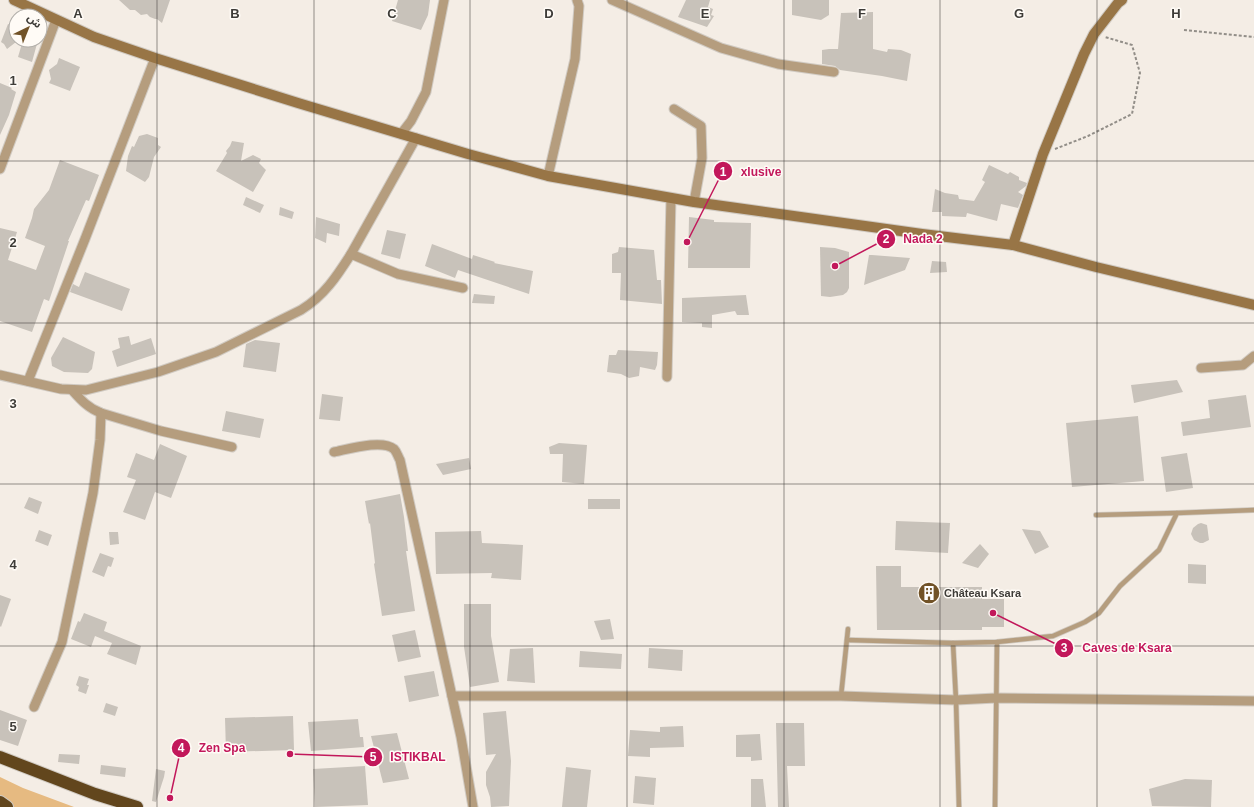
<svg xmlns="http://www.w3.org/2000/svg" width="1254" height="807" font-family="Helvetica,'Noto Sans Arabic',sans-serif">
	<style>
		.green { fill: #e6ba81 }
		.building { fill: #c8c2ba }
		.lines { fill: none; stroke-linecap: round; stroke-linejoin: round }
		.lane-casing { stroke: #d0cac2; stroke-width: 6 }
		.street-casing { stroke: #d0cac2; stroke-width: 11 }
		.secondary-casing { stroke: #d0cac2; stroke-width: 12 }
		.highway-casing { stroke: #d0cac2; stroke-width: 14 }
		.path { stroke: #928e88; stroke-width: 2; stroke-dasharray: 3 2; stroke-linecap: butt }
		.lane { stroke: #b59d7e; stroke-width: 4.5 }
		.street { stroke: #b59d7e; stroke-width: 9 }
		.secondary { stroke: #987546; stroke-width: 10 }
		.highway { stroke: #62461d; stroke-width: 12 }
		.grid { fill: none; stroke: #3e3c38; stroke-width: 1; stroke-opacity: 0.55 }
		.labels { text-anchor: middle; stroke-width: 3; stroke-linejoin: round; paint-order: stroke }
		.poi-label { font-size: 11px; font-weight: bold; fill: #3e3c38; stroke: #fffbf6; text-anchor: start }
		.grid-label { font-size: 13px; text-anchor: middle; font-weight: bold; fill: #3e3c38; stroke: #fffbf6; stroke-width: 3; stroke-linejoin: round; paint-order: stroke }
		.leader { fill: none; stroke: #c2185b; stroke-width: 1.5 }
		.callout-dot { fill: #c2185b; stroke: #fffbf6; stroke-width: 1.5 }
		.mark-label { font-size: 12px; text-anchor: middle; font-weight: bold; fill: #fff }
		.callout-label { font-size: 12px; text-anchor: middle; font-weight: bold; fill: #c2185b; stroke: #fffbf6; stroke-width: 3; stroke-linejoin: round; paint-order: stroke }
	</style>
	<rect width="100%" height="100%" fill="#f4ede5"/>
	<path class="green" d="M0,777l23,11 51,19h-60l-14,-10z"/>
	<g class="building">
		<path d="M119,0h51l-8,23 -5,-4h-2l-5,-2 -3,-3 -6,1 -6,-5h-5z"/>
		<path d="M398,0h32l-2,15 -7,15 -29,-9z"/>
		<path d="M686,0h24l-2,7 5,2 -2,6 3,1 -7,11 -29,-10z"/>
		<path d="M792,0h37v15l-8,5 -29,-5z"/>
		<path d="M873,12v37l14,3 1,-3 13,1 10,4 -4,27 -25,-5 -42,-6 -5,-4 -13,-2v-14l7,-1h9l3,-36z"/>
		<path d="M8,24l8,3v15l-9,7 -3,-5 -3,-2z"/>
		<path d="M23,40h15l-6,22 -14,-5z"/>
		<path d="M59,58l21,9 -10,24 -21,-8 2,-4 -2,-9 8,-6z"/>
		<path d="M0,83l12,5 -1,1 5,3 -7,23 -9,20z"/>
		<path d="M147,134l11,4v7l3,2 -7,10 -5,20 -4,5 -19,-11 2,-15 4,-10 2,1 5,-11z"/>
		<path d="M232,141l12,2 -3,18 12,-6 8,4 -2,4 7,7 -13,22 -37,-21 11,-18 -1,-2 4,-5z"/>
		<path d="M60,160l39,15 -10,26 -3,-1 -18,41h1l-20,60 -5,-2 -12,33 -32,-11v-93l17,4 -9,28 28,10 9,-24 -20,-8 7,-20 2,-9 15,-19z"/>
		<path d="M989,165l19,9 2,-2 9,5v3l8,3 -1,3 -8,6 5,3 -5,13 -17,-4 -4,17 -30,-8 -1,4 -24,-1v-4h-10l3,-23 10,4 13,2 1,4 15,2 11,-19 -3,-2z"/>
		<path d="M246,197l18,8 -4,8 -17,-8z"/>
		<path d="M280,207l14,5 -2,7 -13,-4z"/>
		<path d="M316,217l24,7 -1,12 -12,-3 -1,10 -11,-5z"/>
		<path d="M689,217l25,3v2l37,1 -1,45h-62z"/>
		<path d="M387,230l19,4 -6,25 -19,-5z"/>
		<path d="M432,244l40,15 1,-4 22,7 -1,1 39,8 -4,23 -71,-24 -3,8 -30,-12z"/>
		<path d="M619,247l35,3 3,30h4l1,24 -42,-4 1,-27h-9v-19l6,-2z"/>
		<path d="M820,247l15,1 14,4v36l-2,4 -4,3 -13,2 -9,-1z"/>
		<path d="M869,255h3l38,3 -5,12 -41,15z"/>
		<path d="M932,261l14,1 1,10 -17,1z"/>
		<path d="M85,272l45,17 -8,22 -52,-19 3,-8 6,3z"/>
		<path d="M474,294l21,2 -1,8 -22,-1z"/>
		<path d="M746,295l3,20h-12l-2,-4 -23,4v13l-10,-1v-4l-20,-1v-24z"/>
		<path d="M129,336l2,9 20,-7 5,16 -39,13 -5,-16 8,-3 -2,-10z"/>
		<path d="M63,337l32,15 -3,17 -4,4 -24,-1 -12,-6 -1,-8z"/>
		<path d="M255,340l25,3 -4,29 -33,-5 3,-23z"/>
		<path d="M618,350l40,2 -1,13 -2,5 -15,-3 -1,9 -10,2 -8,-4 -14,-2 2,-17h7z"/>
		<path d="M1177,380l6,12 -49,11 -3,-18z"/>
		<path d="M322,394l21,3 -3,24 -21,-2z"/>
		<path d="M1246,395l5,32 -68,9 -2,-14 29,-4 -2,-18z"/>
		<path d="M226,411l38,8 -4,19 -38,-7z"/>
		<path d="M1138,416l6,65 -72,6 -6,-64z"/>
		<path d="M559,443l28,2 -3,39 -22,-2 1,-28h-13l-1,-7z"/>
		<path d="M160,444l27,12 -16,42 -16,-6 -10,28 -22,-8 13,-32 -9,-3 9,-24 18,7z"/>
		<path d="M1187,453l6,35 -27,4 -5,-35z"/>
		<path d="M469,458l2,11 -28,6 -7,-11z"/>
		<path d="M400,494l4,23 4,34h-2l9,60 -33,5 -8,-52 1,-1 -5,-40 -1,1 -4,-23z"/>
		<path d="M29,497l13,5 -4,12 -14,-6z"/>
		<rect x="588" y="499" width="32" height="10"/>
		<path d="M896,521l54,2 -2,30 -53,-3z"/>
		<path d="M1201,523l6,2 2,15 -6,3h-3l-6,-3 -3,-6 2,-6 5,-4z"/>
		<path d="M1022,529l18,2 9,16 -14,7z"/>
		<path d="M39,530l13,5 -4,11 -13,-5z"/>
		<path d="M481,531l1,12 41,2 -2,35 -30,-2 1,-5 -56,1 -1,-42z"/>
		<path d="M109,532h9l1,12 -9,1z"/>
		<path d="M980,544l9,10 -11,14 -16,-5z"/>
		<path d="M100,553l14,5 -3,9 -3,-1 -4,11 -12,-5z"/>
		<path d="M1188,564l18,1v19l-18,-1z"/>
		<path d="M876,566h25v21h81v12h22v28h-22v3h-105z"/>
		<path d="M0,595l11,4 -10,28 -1,-1z"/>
		<path d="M464,604h27v32l8,46 -29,5 -6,-40z"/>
		<path d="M84,613l23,9 -3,9 37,15 -5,19 -29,-11 5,-11 -17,-7 -4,11 -20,-8 7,-18 2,1z"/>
		<path d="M610,619l4,20 -13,1 -7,-19z"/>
		<path d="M415,630l6,27 -23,5 -6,-27z"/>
		<path d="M533,648l2,35 -28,-2 3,-32z"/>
		<path d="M649,648l34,2 -1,21 -34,-3z"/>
		<path d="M580,651l42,3 -1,15 -42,-2z"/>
		<path d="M434,671l5,25 -30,6 -5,-26z"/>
		<path d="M79,676l10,3 -2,6h2l-3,9 -8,-3 1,-4 -3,-2z"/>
		<path d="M106,703l12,4 -3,9 -12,-4z"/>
		<path d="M0,710l27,10 -9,26 -18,-6z"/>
		<path d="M506,711l5,50 -2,45 -18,1 -1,-10 -4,-12v-13l10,-18 -10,1 -3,-42z"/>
		<path d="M293,716l1,34 -68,2 -1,-34z"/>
		<path d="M358,719l2,18h3l1,10 -53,4 -3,-29z"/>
		<path d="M776,723h28l1,43h-18l2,41h-11z"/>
		<path d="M683,726l1,21 -34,1v9l-22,-1 2,-26 30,2v-5z"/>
		<path d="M397,733l12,46 -26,4 -12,-47z"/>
		<path d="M760,734l2,26 -11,1v-4h-15v-22z"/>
		<path d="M59,754l21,1 -1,9 -21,-2z"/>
		<path d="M101,765l25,3 -1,9 -25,-3z"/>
		<path d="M365,766l3,39 -53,2 -2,-38z"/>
		<path d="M566,767l25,3 -4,37h-25z"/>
		<path d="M156,769l9,2 -1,6 -8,25 -4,-1z"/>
		<path d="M635,776l21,2 -2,27 -21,-2z"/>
		<path d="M751,779h12l3,28h-15z"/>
		<path d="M1185,779l27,1 -1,27 -59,-1 -3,-17z"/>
	</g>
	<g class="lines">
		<g class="lane-casing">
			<g id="lane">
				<path d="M1096,515l81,-2"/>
				<path d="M847,640l106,3 44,-1 56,-6 32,-14 14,-9 21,-27 39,-36 18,-37 77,-3"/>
				<path d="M953,643l3,57 3,107"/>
				<path d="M841,696l7,-67"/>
				<path d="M995,807l2,-165"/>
			</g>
		</g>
		<g class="street-casing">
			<g id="street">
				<path d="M612,0l109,48 57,16 56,8"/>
				<path d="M674,109l27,17 1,32 -8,44"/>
				<path d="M401,134l10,-13 15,-29 18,-92"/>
				<path d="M0,169l56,-149"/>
				<path d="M548,176l27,-117 4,-53 -2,-6"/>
				<path d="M351,254l47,20 65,14"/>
				<path d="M1201,368l42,-3 11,-9"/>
				<path d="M0,375l61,14 25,1 72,-18 58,-20 85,-42c23,-14 36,-34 50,-56l65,-116"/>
				<path d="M667,377l4,-179"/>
				<path d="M28,381l57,-142 70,-181"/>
				<path d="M72,390c9,10 16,18 29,23l60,18 71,16"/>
				<path d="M334,452c15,-3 48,-13 60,-3 3,3 4,8 6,11l61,277 12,70"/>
				<path d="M452,696h389l115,4 40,-2 258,3"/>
				<path d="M34,707l28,-65 31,-149 7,-53 1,-27"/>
			</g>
		</g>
		<g class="secondary-casing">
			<g id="secondary">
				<path d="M14,0l80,37 61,21 143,45 170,51 80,22 146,26 228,32 91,11 83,22 158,38"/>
				<path d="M1013,245l30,-91 41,-100 10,-20 24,-31 4,-3"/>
			</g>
		</g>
		<g class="highway-casing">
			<g id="highway">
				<path d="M0,757l95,37 42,13"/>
				<path d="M0,802l7,5"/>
			</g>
		</g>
		<g class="path">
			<path d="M1184,30l70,7"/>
			<path d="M1055,149l33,-13 44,-22 8,-41 -8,-28 -27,-8"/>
		</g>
		<use href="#lane" class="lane"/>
		<use href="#street" class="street"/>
		<use href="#secondary" class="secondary"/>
		<use href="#highway" class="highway"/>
	</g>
	<path class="grid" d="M157,0v807M314,0v807M470,0v807M627,0v807M784,0v807M940,0v807M1097,0v807M0,161h1254M0,323h1254M0,484h1254M0,646h1254"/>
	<defs>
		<g id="building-disc" transform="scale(1.15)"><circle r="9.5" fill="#715227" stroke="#fffbf6"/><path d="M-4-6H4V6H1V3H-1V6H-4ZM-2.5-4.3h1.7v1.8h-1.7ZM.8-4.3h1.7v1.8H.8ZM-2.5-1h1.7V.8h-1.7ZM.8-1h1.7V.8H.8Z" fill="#fff"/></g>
	</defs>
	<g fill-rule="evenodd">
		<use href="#building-disc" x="929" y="593"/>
	</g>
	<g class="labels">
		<g class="poi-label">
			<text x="944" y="597">Château Ksara</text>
		</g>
	</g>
	<g class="grid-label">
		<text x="78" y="18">A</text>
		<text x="235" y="18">B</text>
		<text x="392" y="18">C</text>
		<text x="549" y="18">D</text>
		<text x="705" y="18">E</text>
		<text x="862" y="18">F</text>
		<text x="1019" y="18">G</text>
		<text x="1176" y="18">H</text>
		<text x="13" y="85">1</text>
		<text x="13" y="247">2</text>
		<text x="13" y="408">3</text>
		<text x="13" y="569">4</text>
		<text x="13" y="731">5</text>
	</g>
	<path class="leader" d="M687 242L723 171M835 266L886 239M993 613L1064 648M170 798L181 748M290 754L373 757"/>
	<g class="callout-dot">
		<circle cx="687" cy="242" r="4"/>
		<circle cx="835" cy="266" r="4"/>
		<circle cx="993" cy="613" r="4"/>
		<circle cx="170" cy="798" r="4"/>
		<circle cx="290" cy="754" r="4"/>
		<circle cx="723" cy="171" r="10"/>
		<circle cx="886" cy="239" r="10"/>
		<circle cx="1064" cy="648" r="10"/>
		<circle cx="181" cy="748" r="10"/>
		<circle cx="373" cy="757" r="10"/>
	</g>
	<g class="mark-label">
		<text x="723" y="176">1</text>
		<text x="886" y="243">2</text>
		<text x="1064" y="652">3</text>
		<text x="181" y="752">4</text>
		<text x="373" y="761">5</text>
	</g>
	<g class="callout-label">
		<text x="761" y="176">xlusive</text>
		<text x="923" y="243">Nada 2</text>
		<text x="1127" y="652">Caves de Ksara</text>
		<text x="222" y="752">Zen Spa</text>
		<text x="418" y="761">ISTIKBAL</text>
	</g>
	<g transform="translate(28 28) rotate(43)"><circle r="19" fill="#fffbf6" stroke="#b2afaa"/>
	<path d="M0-3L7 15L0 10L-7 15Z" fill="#715227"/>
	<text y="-6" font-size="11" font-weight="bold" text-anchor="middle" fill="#3e3c38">ش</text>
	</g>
</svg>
